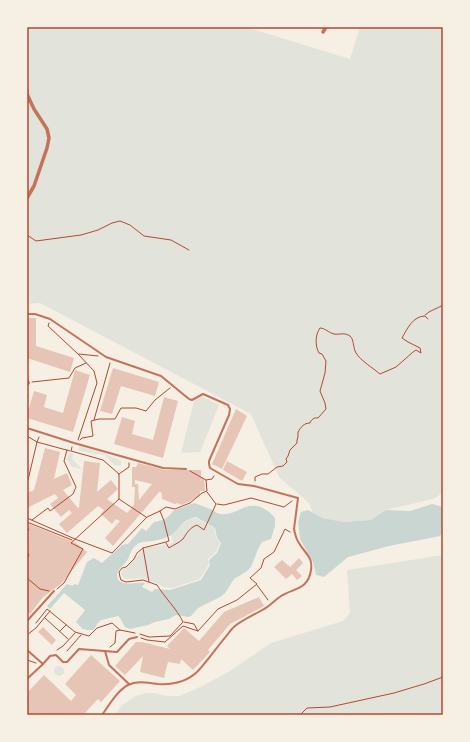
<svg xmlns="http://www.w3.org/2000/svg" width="470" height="742" font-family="'Fira Sans Condensed',sans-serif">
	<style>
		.green { fill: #e2e4dc }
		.water { fill: #c9d6d2; fill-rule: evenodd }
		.building { fill: #e6c5b7; fill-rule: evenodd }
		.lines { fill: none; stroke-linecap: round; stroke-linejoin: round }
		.path { stroke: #b5482f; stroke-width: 1 }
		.service { stroke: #c5725c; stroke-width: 2 }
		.minor { stroke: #c5725c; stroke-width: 3.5 }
		.neatline { fill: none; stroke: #b5482f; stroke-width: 1.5 }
	</style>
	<rect width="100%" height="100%" fill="#f6efe4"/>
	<g class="green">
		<path d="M27,27h194l28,1 101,31 10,-32h83v466l-10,6 -47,11 -15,10 -27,2 -22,-4 -9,-5 -4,-10 -30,-26 -28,-63 -211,-111 -13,1z"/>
		<path d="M200,397h3l16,8 -19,47 -19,1 13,-52z"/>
		<path d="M79,446l24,7 18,8v5l-7,-1 -9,-10 -16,-2 -11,-3z"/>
		<path d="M69,453l4,1 -1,5 10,10 -10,-2 -5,-8z"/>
		<path d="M196,518l18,10 2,10 4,5 -4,9 -8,7v2l1,3 -9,15 -28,9 -8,-1 -20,-9 -17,1 -3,-1 -3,-4 1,-4c9,-5 13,-13 20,-20 6,-4 24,-5 31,-7l-2,-8c8,-7 14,-16 25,-17z"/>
		<path d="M443,555v160h-328l7,-10 14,-9 10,-3h8l13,3h12l15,-6 33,-17 44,-30 72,-22 7,-8 -3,-43z"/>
		<circle cx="59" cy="671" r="5"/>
	</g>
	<g class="water">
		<path d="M194,503c6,2 12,4 18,7 2,1 6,4 8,4 8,1 15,-2 21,-5 14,-7 24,-2 34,9v8l-4,13 -9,3 -4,7 -7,18 -4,4 -13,8 -9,14 -5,4 -22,11 -7,8 -3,1 -12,-2 -7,4 -14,3 -7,3 -18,4 -5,-2 -5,-9 -2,-2 -17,4 -4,4 -2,4 -2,2h-6l-4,-1 -7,-7 9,-12 -21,-17 -14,16 -3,-3 20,-22 6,2 1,-2 4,1 9,-23 7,-4 8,5 20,-18 6,-1 14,-16 4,3 8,-9 9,-2 7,-5 3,-4zM196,517l19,11 2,10 4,5 -4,10 -7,6 -1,2 1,4 -9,15 -31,10 -15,-1 -3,3 -10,-5 3,-4c-10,-1 -17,3 -26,-2 -5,-9 1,-12 7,-19 4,-5 4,-11 9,-16 5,-5 11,-4 18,-5 5,-1 13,-3 18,-6 10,-7 10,-15 25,-18z"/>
		<path d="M432,504l11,3v24l-3,5 -51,10 -41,11 -24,20 -8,-2 -3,-13 -13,-23 -2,-17 3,-10 7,-2 14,8 22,4 27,-2 15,-10 24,1z"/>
	</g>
	<g class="building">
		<path d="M27,318h9v28l38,12 -4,14 -43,-14z"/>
		<path d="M113,368l46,14 -4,14 -34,-10 -9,28 -12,-3z"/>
		<path d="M75,370l15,5 -17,57 -46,-14v-3l7,-24 13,4 -3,12 19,6z"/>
		<path d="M164,397l14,4 -15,57 -49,-14 8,-27 13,4 -3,13 21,6z"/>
		<path d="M236,409l11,7 -25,53 -10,-5z"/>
		<path d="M45,448l15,4 -6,27 13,-6 5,12 -9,5 15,18 1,-1 5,-46 16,2 -3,29 14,-12 7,9 -11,10 20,14 7,-8 1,-18h-3v-20h4l2,-4 27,7h36v8h3l1,13h-5v4l-2,2 -16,8 -3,-1 -1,-1 -3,1 -3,-1 -10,-4v-5l-2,-3 -47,55 -8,-8 15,-17 -4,-2 -4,5 -11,-10 3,-4 -6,-4 -31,27 -8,-9 13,-11 -3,-3 -8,7 -11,-13 8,-6 -3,-4 -28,14v-15l7,-3zM135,480l17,4 -13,16 -1,-16h-3z"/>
		<path d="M227,461l20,11 -5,9 -19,-11z"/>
		<path d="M27,523l49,20 11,9 -25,31 -19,14 -13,17 -3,-3z"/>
		<path d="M299,558l4,5 -7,7 6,6 -5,4 -5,-6 -6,5 -12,-12 8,-7 8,7z"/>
		<path d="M259,597l5,9 -34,18 -22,26 2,2 -17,18 -12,-11 -1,5 -12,-2 -4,16 -24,-6 3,-16 -18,19 -10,-9 21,-24h6l28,7 -3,-3 17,-18 15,13 25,-29z"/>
		<path d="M43,627l13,13 -4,5 -14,-13z"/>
		<path d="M91,655l29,26 -19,21 -3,-3 -15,16h-56v-22l17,-18 27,26 5,-6 -11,-11z"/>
	</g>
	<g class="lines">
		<g class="path">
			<path d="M27,235l9,6 45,-6 17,-5 14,-7 8,-2 10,4 14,11 27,4 18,10"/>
			<path d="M425,315c5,-5 12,-6 18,-10"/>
			<path d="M49,323l-1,3 30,28 16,17 3,12 -19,57"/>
			<path d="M79,354l19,2"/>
			<path d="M32,382l37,-4 6,-10 11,-5"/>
			<path d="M94,420l16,-57"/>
			<path d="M27,436l10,6 -9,38h-1"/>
			<path d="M39,437l-2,5 33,9"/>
			<path d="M80,440l2,-2 11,-2 -2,-15 8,-2h16l6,-11h15l10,3 9,-11 15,-12"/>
			<path d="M119,474l10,-7v-4"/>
			<path d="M206,480l6,-1 2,-3"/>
			<path d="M255,481v-4l7,-3h6l9,-7 6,-1 4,-4 -1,-3 2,-3 2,-6 7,-7v-3l1,-3v-5c3,-5 6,-9 12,-9 1,-3 4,-6 8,-5l8,-9 -1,-6 -5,-12 5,-18 1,-12 -4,-7 -3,-1c-4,-7 -4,-18 1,-25 5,0 9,5 14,6 6,1 10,-2 16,2 4,3 3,12 6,17 5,8 17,15 24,21l16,-7 8,-7 9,-8 3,-2 5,3 -1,-5 -12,-6 -6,-4c5,-9 11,-22 23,-22l3,3"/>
			<path d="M119,499l27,18"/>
			<path d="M217,504l7,1 27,-7 33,9 8,-6"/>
			<path d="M27,518l48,21 37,14 35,-36 13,-6 6,-4 9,2 15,-6 12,-10 5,-2 -1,-11 -16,-9"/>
			<path d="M32,520l16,-12 2,3 23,-17 3,-7 -12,-26 3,-11"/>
			<path d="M27,522l45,18"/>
			<path d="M27,529h2l-2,3"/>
			<path d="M166,543l3,5c4,-3 10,-5 14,-9 4,-6 6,-11 14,-14l7,5 12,-26 -9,-12"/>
			<path d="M143,548l6,34"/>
			<path d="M27,553l2,1 -1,4h-1"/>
			<path d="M27,578l13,11 9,2"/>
			<path d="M257,585l11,15"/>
			<path d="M57,589l7,-6 19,-34 -12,-6 48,-44v-25l-16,-14 -32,-9 1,-4"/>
			<path d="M45,618l23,21"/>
			<path d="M184,622l10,2 4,7"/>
			<path d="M36,623l11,-14 28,23 14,4 8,-8 15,-5 8,7 15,3"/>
			<path d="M60,631l6,-6"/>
			<path d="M140,634l9,3 21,-1 13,-14c-6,-13 -18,-24 -26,-37l-14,-5 -17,2 -5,-2 -1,-3 -1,-5 3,-4 4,-1 8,-8 3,-6 6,-5 23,-6 3,-1 -5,-20 -4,-10"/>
			<path d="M27,635l9,-7 14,-17"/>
			<path d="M141,638l6,2 18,2 18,-16 15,5 20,-22 19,-9 20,-16 -7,-6 11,-10 3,-9 10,-7 11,-23 5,3"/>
			<path d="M110,647l5,-4 1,-12 4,-1"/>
			<path d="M57,650l6,-4 12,-13"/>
			<path d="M67,651l14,-16"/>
			<path d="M27,660l9,3"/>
			<path d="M300,715l7,-7 23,-1 64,-14 30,-9 19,-7"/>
		</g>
		<g class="service">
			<path d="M27,314h8l15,5 56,38 55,19 28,23 3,1 11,-6 25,11 2,4 -1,6 -20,46v3l1,4 28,16 16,2 44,12 -4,31c1,5 2,10 5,14 6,11 14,13 12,27 -3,20 -17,18 -30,26 -6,4 -11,10 -17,13 -10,6 -20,10 -29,17 -5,4 -8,10 -12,14 -8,10 -16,21 -25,31 -11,11 -24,14 -40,13 -10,-1 -20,-4 -30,1 -11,6 -19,20 -26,30"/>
			<path d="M27,379l2,4 -2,3"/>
			<path d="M27,428l47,15 89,25 23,1"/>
			<path d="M27,621l27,-30"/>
			<path d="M27,650l16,14 -16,15"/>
			<path d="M105,651l4,14 20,19"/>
			<path d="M43,664l7,-8 6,-1 7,7h4l12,-13 38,3 12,-13 8,-2"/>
		</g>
		<g class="minor">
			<path d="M323,32l3,-5"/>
			<path d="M27,90v4l7,15 13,20 2,9 -2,10 -13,38 -7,12"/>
		</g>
	</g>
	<rect width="470" height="742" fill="none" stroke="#f6efe4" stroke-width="56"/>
	<rect x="28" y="28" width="414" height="686" class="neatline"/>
</svg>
